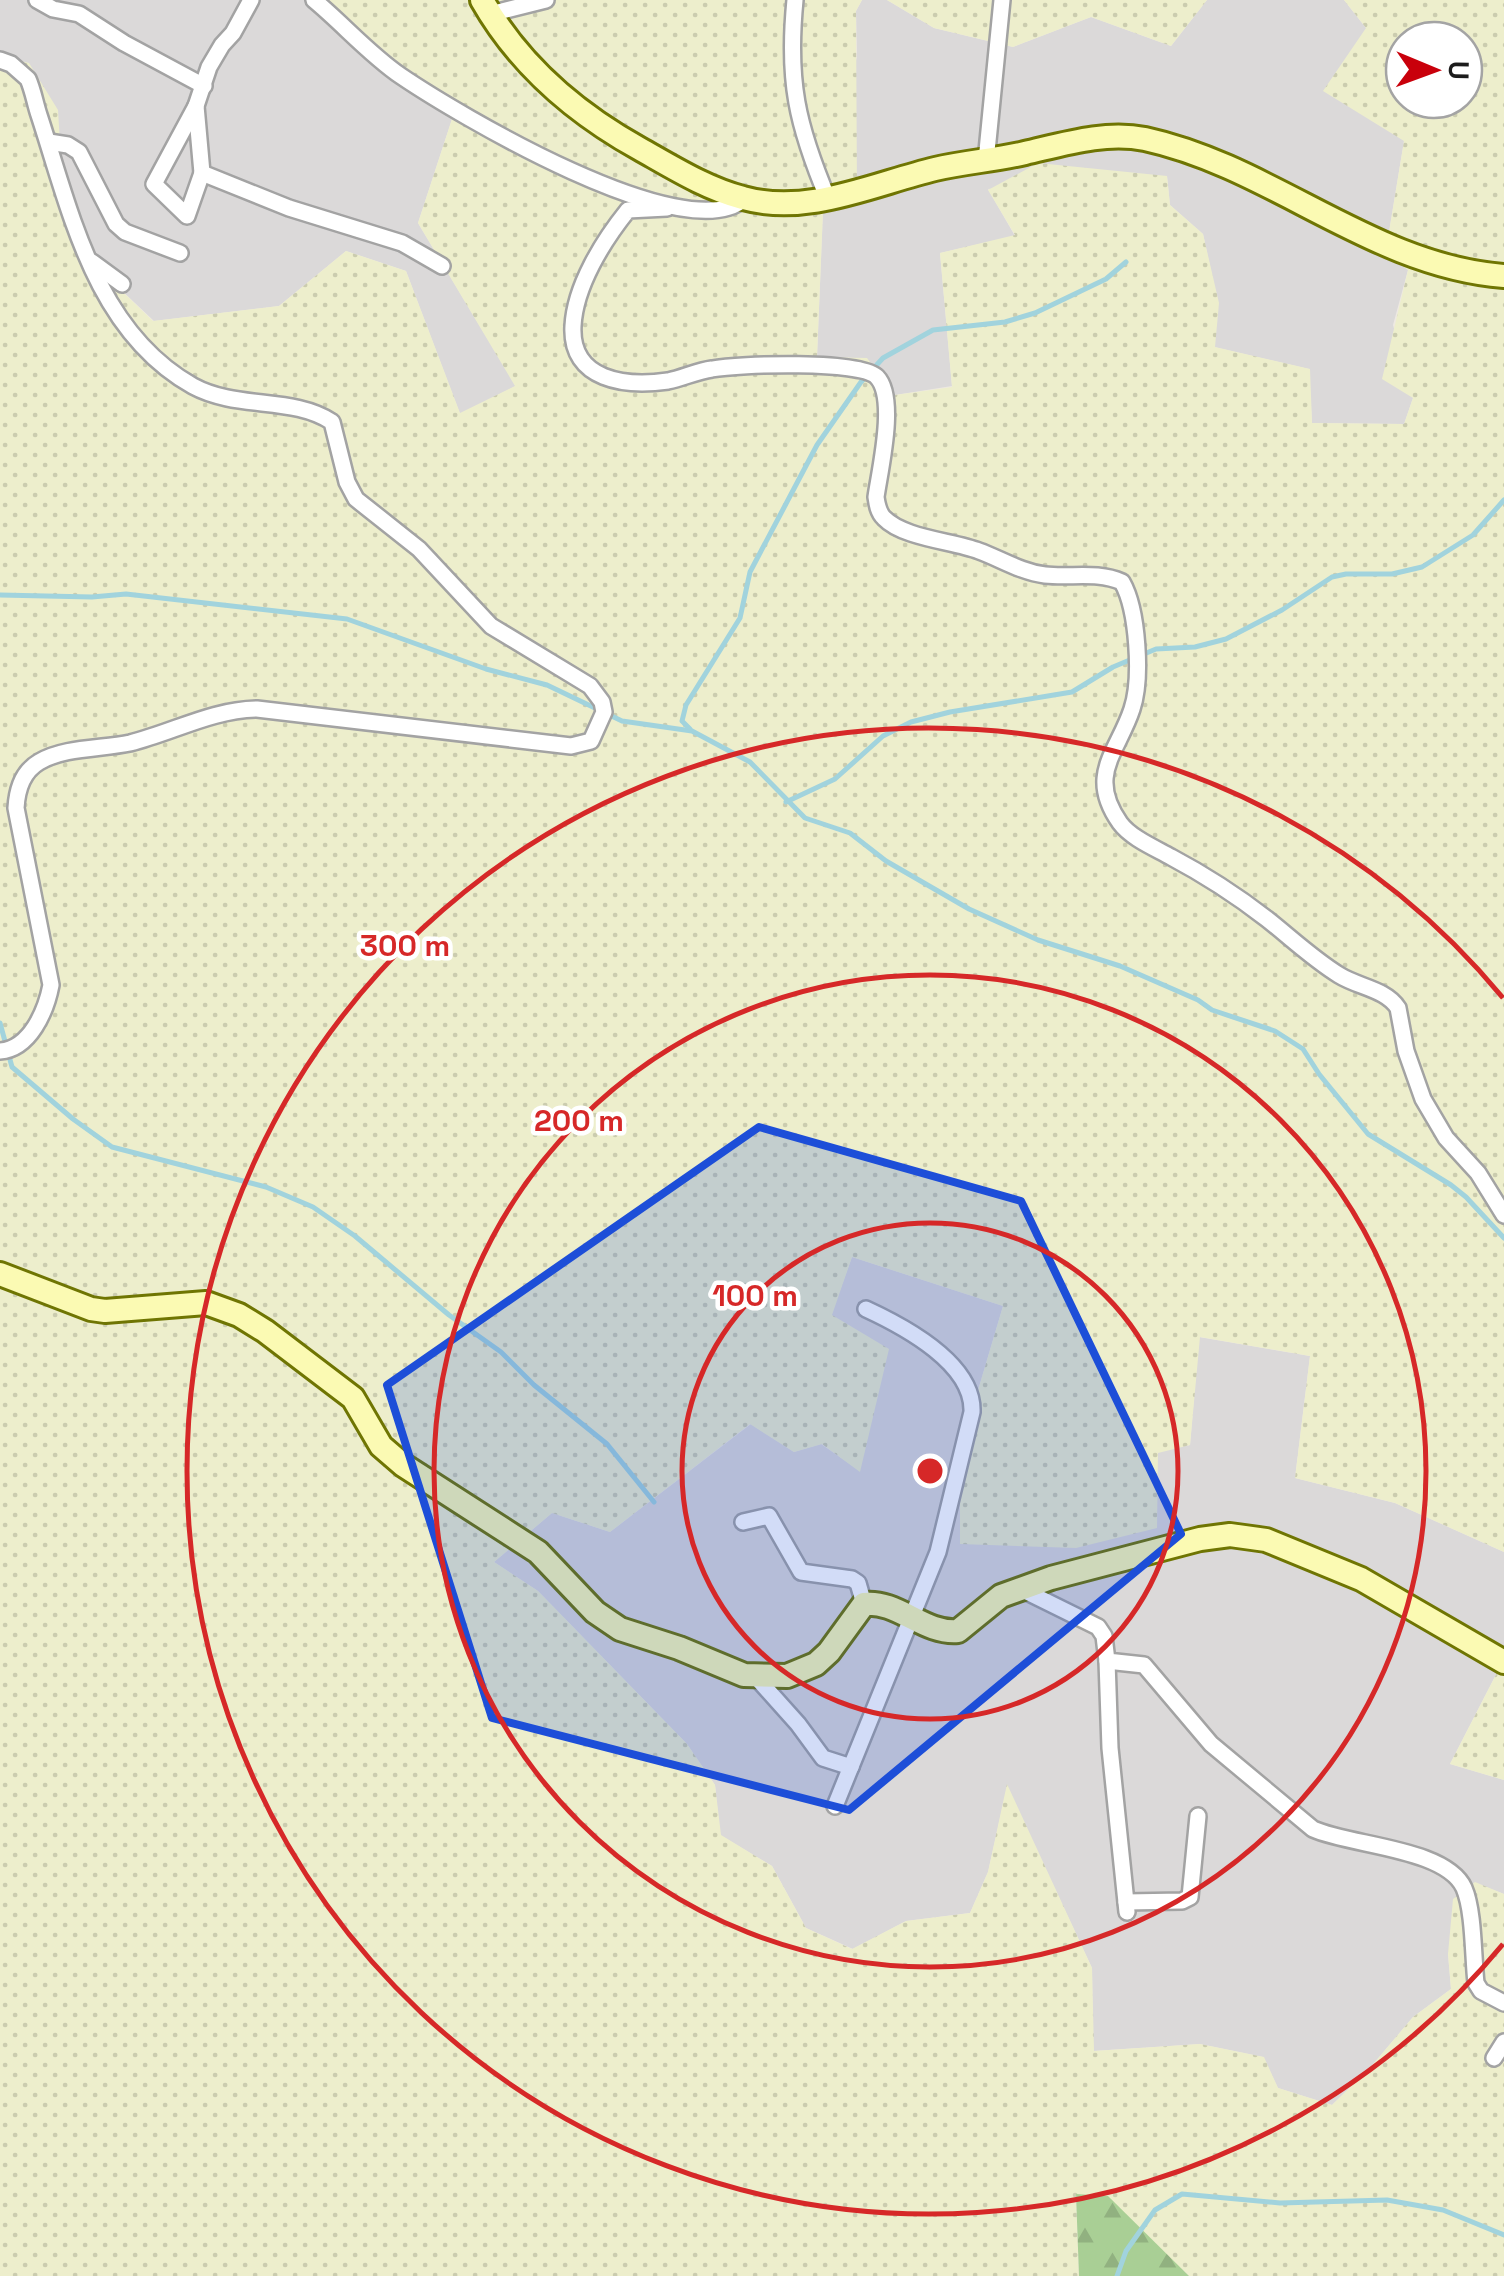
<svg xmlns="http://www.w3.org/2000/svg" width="1504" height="2276" font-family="'Space Grotesk',sans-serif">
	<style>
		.residential { fill: #dbd9d9 }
		.farmland { fill: url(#farmland-dots); fill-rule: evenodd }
		.forest { fill: url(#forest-firs) }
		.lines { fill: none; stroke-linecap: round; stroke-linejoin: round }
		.stream { stroke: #a1d3dd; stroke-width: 5 }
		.street-casing { stroke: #a3a3a3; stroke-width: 20 }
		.secondary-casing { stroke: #6f7502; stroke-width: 28 }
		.street { stroke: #fff; stroke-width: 15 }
		.secondary { stroke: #fbfab3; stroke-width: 22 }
		.marked { fill: #1d4ed8; fill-opacity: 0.2; stroke: #1d4ed8; stroke-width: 8; stroke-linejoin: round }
		.ring { fill: none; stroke: #d62828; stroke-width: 5 }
		.centre { fill: #d62828; stroke: #fff; stroke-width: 5 }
		.ring-label { font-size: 30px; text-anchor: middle; font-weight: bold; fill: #d62828; stroke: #fff; stroke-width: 9; stroke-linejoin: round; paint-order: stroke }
	</style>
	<defs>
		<pattern id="farmland-dots" width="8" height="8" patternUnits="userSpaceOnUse" patternTransform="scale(2.5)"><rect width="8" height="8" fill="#edeecc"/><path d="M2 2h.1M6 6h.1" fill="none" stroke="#cbccaf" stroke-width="1.8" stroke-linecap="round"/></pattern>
		<pattern id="forest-firs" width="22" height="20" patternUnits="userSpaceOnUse" patternTransform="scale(2.5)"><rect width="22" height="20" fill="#a9cf95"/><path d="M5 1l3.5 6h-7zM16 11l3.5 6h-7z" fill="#91b180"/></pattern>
	</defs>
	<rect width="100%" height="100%" fill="#eee9e2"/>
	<g class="residential">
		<path d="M0,0h304l148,119 -34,104 98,163 -56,28 -54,-143 -60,-20 -67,55 -125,15 -55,-52 -99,-213z"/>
		<path d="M862,0h25l47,28 79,19 78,-30 80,29 36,-46h137l22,28 38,113 -15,91 19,38 -15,55 20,73 -9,26 -92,-1 -3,-54 -95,-22 4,-44 -15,-69 -33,-29 -3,-29 -179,13 27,47 -75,17 12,133 -57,9 -78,-38 6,-147 34,-154 -1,-45z"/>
		<path d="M852,1257l151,49 -43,145 198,1 32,-7 9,-108 111,19 -15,122 100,25 109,49v107l-54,105 54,16v114l-29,-11 -27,71 3,35 -38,28 -44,52 -37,36 -54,-17 -15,-31 -63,-13 -107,7 -1,-83 -85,-181 -19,85 -18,41 -64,8 -53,28 -47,-21 -34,-62 -52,-31 -5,-50 -28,-41 -149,-153 -44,-29 58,-49 58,19 141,-108 43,28 27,-8 39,27 -29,-156z"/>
	</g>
	<g class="farmland">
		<path d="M304,0h558l-6,11 1,185 -34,15 -6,146 50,1 28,37 57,-8 -12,-134 75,-18 -27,-45 50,-27 129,13 3,29 33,29 16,69 -4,44 95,22 2,54 92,1 9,-26 -31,-19 26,-109 -19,-13v-25l15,-91 -81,-50 43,-63 -22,-28h160v1552l-109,-49 -100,-25 15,-122 -110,-19 -10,108 -32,8 -1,75 -81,20 -116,-4v-93l43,-145 -151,-49 -20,58 57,34 -29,123 -38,-28 -28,8 -44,-28 -140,108 -58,-19 -58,49 44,29 149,153 28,41 6,50 51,31 34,62 46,21 54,-28 64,-8 18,-41 19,-88 85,184 2,83 106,-7 64,13 14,31 54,17 37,-36 44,-52 38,-28 -3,-35 5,-55 22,-17 29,12v382h-315l-29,-27 -84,-54 3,81h-1079v-2220l29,7 29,47 6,100 35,59 54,52 126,-15 67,-55 60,20 54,142 55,-27 -97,-163 34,-104zM1404,40h60v60h-60z"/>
		<path d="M887,0h320l-36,46 -80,-29 -78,30 -79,-19z"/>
		<path d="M1504,1659v121l-54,-16z"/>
	</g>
	<path class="forest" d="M1076,2194l32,2 81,80h-110z"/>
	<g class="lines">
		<g class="stream">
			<path d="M0,595l92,2 34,-3 221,25 139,50 61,16 75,36 70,10 58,31 55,56 45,15 36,28 83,48 69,31 82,26 78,34 14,10 63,21 28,18 16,25 49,60 83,51 15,12 38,41"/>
			<path d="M690,729l-8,-8 4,-16 54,-87 10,-46 67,-127 44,-63 22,-24 50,-28 72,-8 30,-9 71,-34 20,-17"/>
			<path d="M786,802l49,-23 48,-43 28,-14 39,-10 122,-20 41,-25 43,-18 39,-2 31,-8 56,-29 50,-33 14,-3h46l30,-7 51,-32 31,-35"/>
			<path d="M0,1023l12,44 61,52 39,28 154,40 47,20 42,29 94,79 52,37 33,33 73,59 47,58"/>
			<path d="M1117,2276l9,-25 29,-41 27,-16 98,9 107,-3 56,10 61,25"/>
		</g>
		<g class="street-casing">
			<g id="street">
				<path d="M37,0l16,9 26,5 45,29 80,43"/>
				<path d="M251,0l-18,33 -11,12 -13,22 -13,39 6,67 87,35 113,35 40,23"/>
				<path d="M314,0c29,24 56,55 87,76 56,38 284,174 343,123"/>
				<path d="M795,0c-8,81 2,125 33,199"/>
				<path d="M490,14l56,-14"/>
				<path d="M0,60l11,4 17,15c5,11 7,24 11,36 32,98 56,216 154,271 44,24 100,10 139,36l15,60 9,17 63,50 72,77 99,60 12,16 2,10 -13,29 -20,5 -314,-37c-46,1 -83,23 -127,34 -28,6 -66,4 -91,19 -17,10 -22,28 -23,46l35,177c-5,26 -21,64 -51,66"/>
				<path d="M196,106l-42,78 33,32 15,-43"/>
				<path d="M49,142l19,3 11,7 37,72 9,8 55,21"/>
				<path d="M986,161l16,-161"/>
				<path d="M667,208l-39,2c-25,31 -53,76 -55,116 -3,55 53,61 95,55 15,-3 29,-10 44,-12 27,-5 149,-9 165,8 20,21 3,92 -1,120 1,7 2,15 8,21 19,20 69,23 95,33 22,8 42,21 66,24 26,3 52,-4 77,7 16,28 20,97 10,127 -14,43 -46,66 -12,114 11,15 35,25 51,34 34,18 65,38 96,62 24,19 46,40 72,56 19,12 47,14 59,33l8,43 17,48 23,39 32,35 26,42"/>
				<path d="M92,262l30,22"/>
				<path d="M743,1522l26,-6 32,56 51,7 6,4 6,21"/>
				<path d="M1021,1589l77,38 6,9 3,25 37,4 67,79 102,85c38,17 133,19 151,59 10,23 9,69 12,95l5,8 23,12"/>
				<path d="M1107,1661l3,87 17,164"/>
				<path d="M755,1676l43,48 25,34 28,9"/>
				<path d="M835,1806l103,-254 34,-140c2,-48 -67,-85 -106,-103"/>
				<path d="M1126,1902l56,-1 8,-4 8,-81"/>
				<path d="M1494,2058l10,-16"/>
			</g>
		</g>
		<g class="secondary-casing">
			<g id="secondary">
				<path d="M482,0c37,65 93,113 158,149 32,18 67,40 103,49 65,18 130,-14 192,-29 30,-7 60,-9 90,-16 39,-9 80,-22 120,-14 128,28 227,127 359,137"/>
				<path d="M0,1274l91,35 14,2 101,-8 33,12 26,16 88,67 28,48 22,19 135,87 57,60 25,17 59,19 65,27 43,1 29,-12 13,-12 35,-48c34,-4 59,30 94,27l43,-35 50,-18 149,-39 30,-4 36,5 95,39 143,83"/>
			</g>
		</g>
		<use href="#street" class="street"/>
		<use href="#secondary" class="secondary"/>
	</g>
	<path class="marked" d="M759,1127l262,74 160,333 -332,276 -357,-92 -105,-333z"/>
	<g class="ring">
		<circle cx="930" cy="1471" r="248"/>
		<circle cx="930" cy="1471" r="496"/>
		<path d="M1503 1944A743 743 0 1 1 1503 998"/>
	</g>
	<circle cx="930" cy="1471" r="15" class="centre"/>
	<g class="ring-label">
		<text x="405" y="956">300 m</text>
		<text x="579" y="1131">200 m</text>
		<text x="755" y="1306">100 m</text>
	</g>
	<g transform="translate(1434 70) rotate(91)"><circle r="48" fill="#ffffff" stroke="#a4a4a4" stroke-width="2.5"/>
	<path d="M0-8L18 38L0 25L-18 38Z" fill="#c9000b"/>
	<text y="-15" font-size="28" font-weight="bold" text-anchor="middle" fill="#1c1c1c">U</text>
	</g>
</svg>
